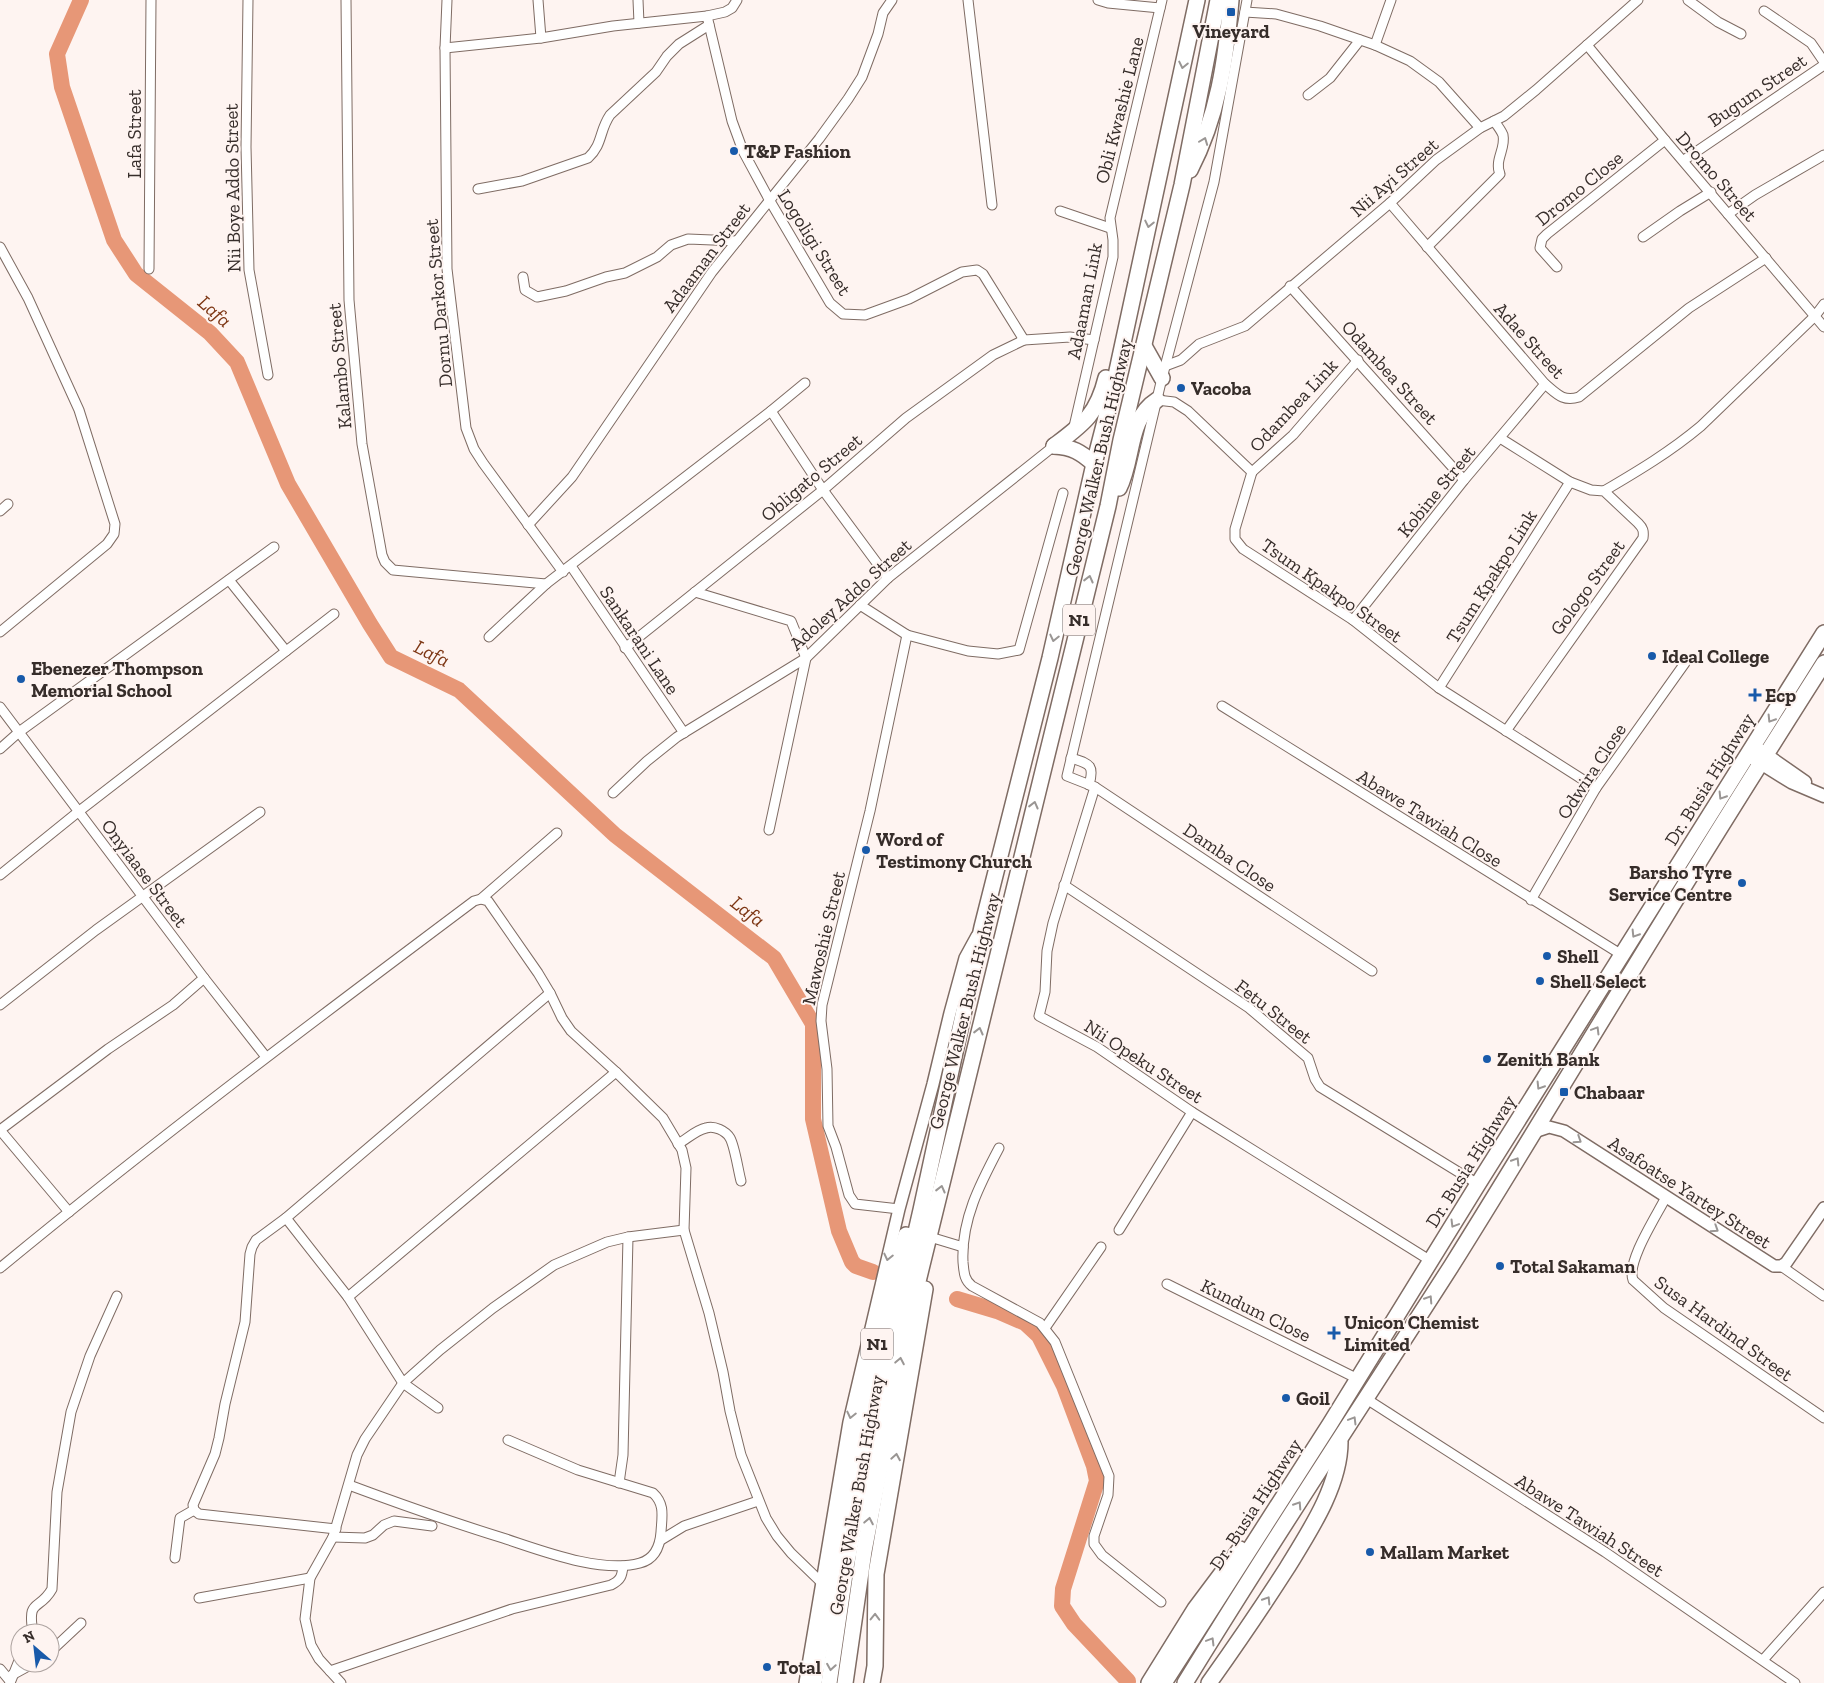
<svg xmlns="http://www.w3.org/2000/svg" width="1824" height="1683" font-family="'Zilla Slab',serif">
	<style>
		.lines { fill: none; stroke-linecap: round; stroke-linejoin: round }
		.river { stroke: #e79777; stroke-width: 16 }
		.minor-casing { stroke: #7f6c64; stroke-width: 11 }
		.tertiary-casing { stroke: #7f6c64; stroke-width: 14 }
		.secondary-casing { stroke: #7f6c64; stroke-width: 15 }
		.trunk-casing { stroke: #7f6c64; stroke-width: 18 }
		.minor { stroke: #fff; stroke-width: 9 }
		.tertiary { stroke: #fff; stroke-width: 11 }
		.secondary { stroke: #fff; stroke-width: 12 }
		.trunk { stroke: #fff; stroke-width: 15 }
		.oneway { stroke: #9a9694 }
		.poi-dot { fill: #185aaa; stroke: #fef4f1; stroke-width: 2 }
		.labels { text-anchor: middle; stroke-width: 4; stroke-linejoin: round; paint-order: stroke }
		.shield { fill: #fef4f1; stroke: #726966; stroke-width: 1 }
		.shield-label { font-size: 18px; font-weight: bold; fill: #362d2a }
		.poi-label { font-size: 19px; font-weight: bold; fill: #362d2a; stroke: #fef4f1; text-anchor: start }
		.street-label { font-size: 19px; fill: #362d2a; stroke: #fef4f1 }
		.water-label { font-size: 20px; font-style: italic; fill: #7d3614; stroke: #fef4f1 }
	</style>
	<rect width="100%" height="100%" fill="#fef4f1"/>
	<g class="lines">
		<g class="river">
			<path d="M81,0l-24,54 5,33 52,153 22,34 74,59 27,29 51,122 82,140 21,33 68,33 156,145 159,123 39,66v95l26,112 13,31 4,4 17,6"/>
			<path d="M957,1299l40,12 28,12 14,13 25,50 30,80 3,15 -34,108 -1,17 12,18 54,57"/>
		</g>
		<g class="minor-casing">
			<g id="minor">
				<path d="M248,0l-2,147 3,123 19,105"/>
				<path d="M346,0l3,300 13,144 20,111 3,7 8,8 153,14"/>
				<path d="M447,0l-2,48 2,221 19,159 8,21 9,14 80,109"/>
				<path d="M538,0l3,38"/>
				<path d="M638,0l1,23"/>
				<path d="M968,0l24,205"/>
				<path d="M1098,0l10,3 52,5"/>
				<path d="M1247,0l-33,182 -52,196 -95,398 28,11 277,184"/>
				<path d="M1688,0l30,22 23,12"/>
				<path d="M1764,11l47,32 13,19"/>
				<path d="M1245,12l31,2 44,12 55,19 35,16 29,21 41,46"/>
				<path d="M707,16l25,105 11,30 27,50 60,102 13,11 22,1 44,-16 53,-27 15,-2 6,4 41,66 46,-3 24,3"/>
				<path d="M1375,45l16,-45"/>
				<path d="M1587,45l78,95 159,187"/>
				<path d="M445,48l96,-10 72,-12 94,-10 18,-4 7,-4 5,-8"/>
				<path d="M1308,95l22,-17 30,-38"/>
				<path d="M1684,160l140,-95"/>
				<path d="M478,189l44,-8 66,-23c15,-14 11,-27 22,-43l46,-43 11,-16 12,-12 30,-19"/>
				<path d="M1390,203l155,181c12,10 18,18 34,13l110,-89 77,-50"/>
				<path d="M1060,211l50,17"/>
				<path d="M1728,214l27,-19 69,-40"/>
				<path d="M1643,237l37,-26 31,-19"/>
				<path d="M0,247l28,51 51,112 36,114 -1,10 -7,10 -107,88"/>
				<path d="M1427,247l73,-73c-6,-14 6,-25 3,-39 -2,-5 -6,-10 -9,-14"/>
				<path d="M1557,267l-17,-19 2,-9 5,-5 118,-94"/>
				<path d="M149,269l2,-269"/>
				<path d="M523,277l2,13 12,7 29,-6 40,-14 19,-4 32,-16 14,-12 17,-6 49,2"/>
				<path d="M1290,286l174,194"/>
				<path d="M1165,366l16,-6 18,-16 46,-18 145,-123 46,-43 44,-32 24,-12 32,-26 102,-90"/>
				<path d="M1157,400l17,2 14,9 64,61"/>
				<path d="M771,411l52,79 65,88"/>
				<path d="M1073,431l40,-174v-17l-3,-22 52,-218"/>
				<path d="M1500,438l70,44 21,8 13,1 34,32c5,5 6,8 5,15l-137,193"/>
				<path d="M1252,472l-17,57v10l8,10 110,71 86,68 157,100"/>
				<path d="M1252,472l41,-37 65,-75"/>
				<path d="M1604,491c34,-20 66,-39 97,-65l114,-110 9,-12"/>
				<path d="M0,511l8,-7"/>
				<path d="M528,525l44,-48 140,-205 107,-133 29,-40 14,-22 16,-43 5,-21 9,-13"/>
				<path d="M571,566l113,167"/>
				<path d="M229,580l57,71"/>
				<path d="M695,592l96,29 15,37 -37,172"/>
				<path d="M860,605l47,30 61,16 30,3 21,-4 44,-157"/>
				<path d="M1353,620l111,-140 81,-96"/>
				<path d="M489,637l57,-53 225,-173 34,-28"/>
				<path d="M625,648l198,-158 83,-72 87,-63 31,-15"/>
				<path d="M1439,688l131,-206"/>
				<path d="M1222,706l400,249"/>
				<path d="M0,707l204,271 62,79"/>
				<path d="M0,749l19,-17 255,-185"/>
				<path d="M1071,758c18,6 24,6 18,27"/>
				<path d="M1095,787l-42,136 -6,28 -2,41 -6,24 58,31 95,65 239,149"/>
				<path d="M613,793l34,-32 30,-24 129,-79 82,-80 166,-132"/>
				<path d="M0,875l78,-63 256,-198"/>
				<path d="M1064,885l185,123 59,50 7,21 5,8 158,97"/>
				<path d="M481,899l7,2 50,72 12,20 12,25 9,13 45,41 47,46 19,32 4,18 -2,62 25,83 14,59 7,39 11,44 25,63 11,18 14,17 30,29"/>
				<path d="M1531,900l65,-112 89,-125"/>
				<path d="M0,1005l96,-75 164,-118"/>
				<path d="M0,1130l108,-81 65,-44 31,-27"/>
				<path d="M0,1130l69,82"/>
				<path d="M678,1144c9,-5 18,-14 28,-16 8,-3 20,3 24,10 5,9 8,32 11,43"/>
				<path d="M999,1148c-19,36 -38,72 -36,114 1,10 1,18 9,24l68,37 15,19 54,134 -1,19 -14,41v8l8,11 59,47"/>
				<path d="M1666,1197c-9,18 -40,65 -33,83l31,28 160,110"/>
				<path d="M899,1209l-44,-5 -6,-9 -13,-48 -8,-21 -1,-57 -6,-48 1,-16 48,-194 37,-176"/>
				<path d="M286,1218l62,79 55,86 35,25"/>
				<path d="M1119,1230l73,-118"/>
				<path d="M930,1237l33,10"/>
				<path d="M1781,1266l43,30"/>
				<path d="M0,1268c154,-127 314,-247 474,-367l7,-2 76,-66"/>
				<path d="M1167,1284l191,95"/>
				<path d="M348,1297l268,-225"/>
				<path d="M1045,1328l56,-81"/>
				<path d="M1365,1398l240,154 190,131"/>
				<path d="M619,1483l4,-28 5,-218"/>
				<path d="M349,1485c51,19 102,37 154,53 37,12 98,36 137,25 15,-4 20,-17 21,-31 1,-16 4,-28 -8,-39l-75,-23 -70,-30"/>
				<path d="M194,1510l-1,-5 22,-51 4,-16 6,-34 20,-82 5,-68 2,-7 4,-7 30,-22 264,-225"/>
				<path d="M194,1510l5,4 137,15"/>
				<path d="M333,1537l32,1 8,-3 11,-10 10,-4 38,5"/>
				<path d="M661,1540l23,-14 74,-25"/>
				<path d="M175,1558l5,-40 14,-8"/>
				<path d="M199,1598l111,-20"/>
				<path d="M33,1633c-6,-36 6,-21 19,-44l5,-97 14,-80 19,-56 27,-60"/>
				<path d="M50,1652l31,-29"/>
				<path d="M1763,1660l61,-68"/>
				<path d="M0,1669l10,12"/>
				<path d="M330,1671l182,-62 99,-24c10,-5 11,-9 12,-19"/>
				<path d="M12,1675l22,-12"/>
				<path d="M10,1683l10,-25"/>
				<path d="M341,1683l-22,-24 -8,-14 -6,-26 5,-41 23,-41 24,-82 8,-16 38,-56 37,-33 53,-42 61,-43 53,-23 21,-5 56,-7"/>
			</g>
		</g>
		<g class="tertiary-casing">
			<g id="tertiary">
				<path d="M1534,1132l15,-5 15,4 210,135h7l5,-3 38,-55"/>
				<path d="M805,1683l44,-261 50,-213 34,-125 17,-71 15,-55 12,-22"/>
			</g>
		</g>
		<g class="secondary-casing">
			<g id="secondary">
				<path d="M1758,749l47,33"/>
				<path d="M1754,759l37,23 33,14"/>
			</g>
		</g>
		<g class="trunk-casing">
			<g id="trunk">
				<path d="M1190,170c28,-54 36,-110 41,-170"/>
				<path d="M1144,346l18,32"/>
				<path d="M1054,446c29,-22 43,-31 52,-68"/>
				<path d="M1054,446c18,1 27,6 40,18"/>
				<path d="M1119,488c15,-29 8,-69 38,-88"/>
				<path d="M814,1683l19,-116 22,-116 32,-153 19,-63"/>
				<path d="M829,1683l17,-116 46,-231 29,-126 61,-283 68,-269 44,-194 18,-70 85,-394"/>
				<path d="M845,1683l19,-132 45,-233 199,-812 13,-66 61,-255 36,-185"/>
				<path d="M872,1683l3,-17 1,-92 49,-285"/>
				<path d="M1149,1683l46,-74 45,-60"/>
				<path d="M1164,1683l166,-259 148,-240 346,-551"/>
				<path d="M1185,1683c86,-141 178,-279 267,-418 72,-115 141,-231 212,-346 52,-86 106,-171 160,-256"/>
				<path d="M1209,1683c27,-38 53,-76 78,-115 22,-36 53,-82 53,-126"/>
			</g>
		</g>
		<use href="#minor" class="minor"/>
		<use href="#tertiary" class="tertiary"/>
		<use href="#secondary" class="secondary"/>
		<use href="#trunk" class="trunk"/>
	</g>
	<defs><path id="oneway-chevron" d="M-2-3.5L2.5 0L-2 3.5" fill="none" stroke-width="1.6" stroke-linecap="round" stroke-linejoin="round" transform="scale(1.25)"/></defs>
	<g class="oneway">
		<use href="#oneway-chevron" transform="translate(1183 65) rotate(102)"/>
		<use href="#oneway-chevron" transform="translate(1204 141) rotate(-69)"/>
		<use href="#oneway-chevron" transform="translate(1149 224) rotate(102)"/>
		<use href="#oneway-chevron" transform="translate(1089 579) rotate(-76)"/>
		<use href="#oneway-chevron" transform="translate(1054 638) rotate(103)"/>
		<use href="#oneway-chevron" transform="translate(1771 719) rotate(122)"/>
		<use href="#oneway-chevron" transform="translate(1722 796) rotate(122)"/>
		<use href="#oneway-chevron" transform="translate(1034 805) rotate(-76)"/>
		<use href="#oneway-chevron" transform="translate(1635 934) rotate(122)"/>
		<use href="#oneway-chevron" transform="translate(1596 1030) rotate(-59)"/>
		<use href="#oneway-chevron" transform="translate(979 1031) rotate(-76)"/>
		<use href="#oneway-chevron" transform="translate(1540 1086) rotate(122)"/>
		<use href="#oneway-chevron" transform="translate(1578 1140) rotate(33)"/>
		<use href="#oneway-chevron" transform="translate(1516 1161) rotate(-58)"/>
		<use href="#oneway-chevron" transform="translate(941 1189) rotate(-76)"/>
		<use href="#oneway-chevron" transform="translate(1454 1224) rotate(121)"/>
		<use href="#oneway-chevron" transform="translate(1715 1229) rotate(33)"/>
		<use href="#oneway-chevron" transform="translate(888 1257) rotate(103)"/>
		<use href="#oneway-chevron" transform="translate(1429 1299) rotate(-57)"/>
		<use href="#oneway-chevron" transform="translate(900 1361) rotate(-79)"/>
		<use href="#oneway-chevron" transform="translate(851 1415) rotate(103)"/>
		<use href="#oneway-chevron" transform="translate(1353 1420) rotate(-59)"/>
		<use href="#oneway-chevron" transform="translate(896 1457) rotate(-80)"/>
		<use href="#oneway-chevron" transform="translate(1298 1505) rotate(-57)"/>
		<use href="#oneway-chevron" transform="translate(869 1521) rotate(-79)"/>
		<use href="#oneway-chevron" transform="translate(1267 1600) rotate(-58)"/>
		<use href="#oneway-chevron" transform="translate(875 1617) rotate(-89)"/>
		<use href="#oneway-chevron" transform="translate(1211 1641) rotate(-59)"/>
		<use href="#oneway-chevron" transform="translate(831 1667) rotate(99)"/>
	</g>
	<g class="poi-dot">
		<rect x="1226" y="7" width="10" height="10" rx="2.5"/>
		<circle cx="734" cy="151" r="5"/>
		<circle cx="1181" cy="388" r="5"/>
		<circle cx="1652" cy="656" r="5"/>
		<circle cx="21" cy="679" r="5"/>
		<path d="M1752.5 687.5h5v5h5v5h-5v5h-5v-5h-5v-5h5z"/>
		<circle cx="866" cy="850" r="5"/>
		<circle cx="1742" cy="883" r="5"/>
		<circle cx="1547" cy="956" r="5"/>
		<circle cx="1540" cy="981" r="5"/>
		<circle cx="1487" cy="1059" r="5"/>
		<rect x="1559" y="1087" width="10" height="10" rx="2.5"/>
		<circle cx="1500" cy="1266" r="5"/>
		<path d="M1331.5 1325.5h5v5h5v5h-5v5h-5v-5h-5v-5h5z"/>
		<circle cx="1286" cy="1398" r="5"/>
		<circle cx="1370" cy="1552" r="5"/>
		<circle cx="767" cy="1667" r="5"/>
	</g>
	<g class="labels">
		<g class="shield">
			<rect x="1063" y="604.5" width="32" height="31" rx="4"/>
			<rect x="861" y="1328.5" width="32" height="31" rx="4"/>
		</g>
		<g class="shield-label">
			<text x="1079" y="626">N1</text>
			<text x="877" y="1350">N1</text>
		</g>
		<g class="poi-label">
			<text x="1231" y="38" text-anchor="middle">Vineyard</text>
			<text x="744" y="158">T&amp;P Fashion</text>
			<text x="1191" y="395">Vacoba</text>
			<text x="1662" y="663">Ideal College</text>
			<text x="31" y="675">Ebenezer Thompson<tspan x="31" dy="22">Memorial School</tspan></text>
			<text x="1765" y="702">Ecp</text>
			<text x="876" y="846">Word of<tspan x="876" dy="22">Testimony Church</tspan></text>
			<text x="1732" y="879" text-anchor="end">Barsho Tyre<tspan x="1732" dy="22">Service Centre</tspan></text>
			<text x="1557" y="963">Shell</text>
			<text x="1550" y="988">Shell Select</text>
			<text x="1497" y="1066">Zenith Bank</text>
			<text x="1574" y="1099">Chabaar</text>
			<text x="1510" y="1273">Total Sakaman</text>
			<text x="1344" y="1329">Unicon Chemist<tspan x="1344" dy="22">Limited</tspan></text>
			<text x="1296" y="1405">Goil</text>
			<text x="1380" y="1559">Mallam Market</text>
			<text x="777" y="1674">Total</text>
		</g>
		<g class="street-label">
			<text transform="translate(1757 90) rotate(-34)" y="7">Bugum Street</text>
			<text transform="translate(1119 110) rotate(-76)" y="7">Obli Kwashie Lane</text>
			<text transform="translate(134 134) rotate(-90)" y="7">Lafa Street</text>
			<text transform="translate(1717 176) rotate(49)" y="7">Dromo Street</text>
			<text transform="translate(1394 177) rotate(-41)" y="7">Nii Ayi Street</text>
			<text transform="translate(232 188) rotate(-91)" y="7">Nii Boye Addo Street</text>
			<text transform="translate(1579 188) rotate(-39)" y="7">Dromo Close</text>
			<text transform="translate(815 242) rotate(58)" y="7">Logoligi Street</text>
			<text transform="translate(706 257) rotate(-53)" y="7">Adaaman Street</text>
			<text transform="translate(1084 301) rotate(-79)" y="7">Adaaman Link</text>
			<text transform="translate(438 303) rotate(-95)" y="7">Dornu Darkor Street</text>
			<text transform="translate(1530 340) rotate(48)" y="7">Adae Street</text>
			<text transform="translate(339 366) rotate(-95)" y="7">Kalambo Street</text>
			<text transform="translate(1390 372) rotate(48)" y="7">Odambea Street</text>
			<text transform="translate(1293 405) rotate(-47)" y="7">Odambea Link</text>
			<text transform="translate(1098 457) rotate(-77)" y="7">George Walker Bush Highway</text>
			<text transform="translate(811 477) rotate(-40)" y="7">Obligato Street</text>
			<text transform="translate(1436 491) rotate(-51)" y="7">Kobine Street</text>
			<text transform="translate(1491 576) rotate(-58)" y="7">Tsum Kpakpo Link</text>
			<text transform="translate(1587 587) rotate(-54)" y="7">Gologo Street</text>
			<text transform="translate(1332 590) rotate(35)" y="7">Tsum Kpakpo Street</text>
			<text transform="translate(850 594) rotate(-42)" y="7">Adoley Addo Street</text>
			<text transform="translate(640 640) rotate(56)" y="7">Sankarani Lane</text>
			<text transform="translate(1591 771) rotate(-57)" y="7">Odwira Close</text>
			<text transform="translate(1709 779) rotate(-58)" y="7">Dr. Busia Highway</text>
			<text transform="translate(1430 818) rotate(32)" y="7">Abawe Tawiah Close</text>
			<text transform="translate(1230 857) rotate(34)" y="7">Damba Close</text>
			<text transform="translate(145 873) rotate(53)" y="7">Onyiaase Street</text>
			<text transform="translate(823 938) rotate(-77)" y="7">Mawoshie Street</text>
			<text transform="translate(964 1011) rotate(-76)" y="7">George Walker Bush Highway</text>
			<text transform="translate(1274 1011) rotate(38)" y="7">Fetu Street</text>
			<text transform="translate(1144 1061) rotate(33)" y="7">Nii Opeku Street</text>
			<text transform="translate(1470 1161) rotate(-58)" y="7">Dr. Busia Highway</text>
			<text transform="translate(1690 1192) rotate(33)" y="7">Asafoatse Yartey Street</text>
			<text transform="translate(1256 1310) rotate(26)" y="7">Kundum Close</text>
			<text transform="translate(1724 1328) rotate(36)" y="7">Susa Hardind Street</text>
			<text transform="translate(856 1495) rotate(-80)" y="7">George Walker Bush Highway</text>
			<text transform="translate(1255 1504) rotate(-57)" y="7">Dr. Busia Highway</text>
			<text transform="translate(1590 1525) rotate(33)" y="7">Abawe Tawiah Street</text>
		</g>
		<g class="water-label">
			<text transform="translate(215 311) rotate(41)" y="7">Lafa</text>
			<text transform="translate(432 653) rotate(26)" y="7">Lafa</text>
			<text transform="translate(748 911) rotate(38)" y="7">Lafa</text>
		</g>
	</g>
	<g transform="translate(35 1648) rotate(332)"><circle r="24" fill="#fef4f1" stroke="#aea4a1"/>
	<path d="M0-4L9 19L0 12L-9 19Z" fill="#185aaa"/>
	<text y="-8" font-size="14" font-weight="bold" text-anchor="middle" fill="#362d2a">N</text>
	</g>
</svg>
